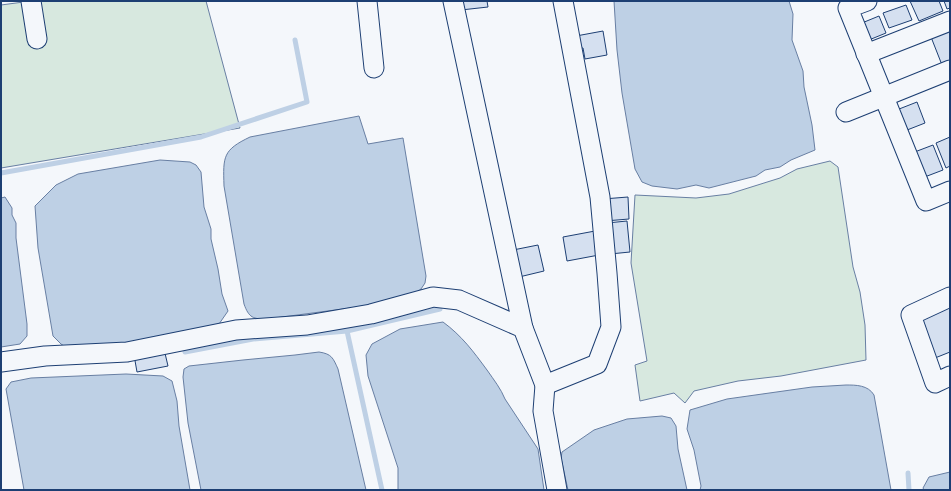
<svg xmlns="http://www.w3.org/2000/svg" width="951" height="491" font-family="'Open Sans',sans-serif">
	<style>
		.green { fill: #d7e8df; stroke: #687fa3 }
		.water { fill: #bed0e5; stroke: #687fa3 }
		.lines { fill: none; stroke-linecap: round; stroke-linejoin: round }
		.stream { stroke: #bed0e5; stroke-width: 5 }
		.building { fill: #d5e0f0; stroke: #1d3f73 }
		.minor-casing { stroke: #1d3f73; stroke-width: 21 }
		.minor { stroke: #f4f7fb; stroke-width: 19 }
	</style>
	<rect width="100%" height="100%" fill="#f4f7fb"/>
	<g class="green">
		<path d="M31,1h175l34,127 -239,40v-163z"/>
		<path d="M830,161l8,6 15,100 7,25 5,33 1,35 -85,16 -43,5 -44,10 -9,12 -11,-10 -34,8 -5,-36 12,-4 -16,-98 4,-68 61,3 33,-4 51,-16 17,-9z"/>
	</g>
	<g class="water">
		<path d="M614,1h175l4,13 -1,26 11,31 1,16 8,38 3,25 -24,10 -11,7 -15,3 -9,6 -47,12 -13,-3 -19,4 -25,-3 -10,-4 -7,-13 -13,-76 -5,-43z"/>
		<path d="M359,116l9,28 35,-6 23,138 -1,7 -4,6 -7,5 -41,11 -106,14c-14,0 -18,-1 -23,-15l-20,-118c-1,-30 -1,-36 26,-49z"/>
		<path d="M160,160l30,2 6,3 5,7 3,35 7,22v10l7,30 4,25 6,17 -9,13 -84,18 -66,7 -8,-5 -8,-8 -15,-88 -3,-42 21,-21 22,-11z"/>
		<path d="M5,197l7,11v7l4,8v15l11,86v12l-7,8 -19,3v-149z"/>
		<path d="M443,322c19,14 30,29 44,48 7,10 14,19 18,29l33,50 6,41h-146v-22l-30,-92 -2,-21 6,-11 28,-15z"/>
		<path d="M319,352c13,2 14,6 19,17l28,121h-165l-13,-67 -5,-46 1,-8 5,-3 54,-6 52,-5z"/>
		<path d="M126,374l37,2 9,5 5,20 2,25 11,64h-166l-18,-101 5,-7 20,-4z"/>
		<path d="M846,385c10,0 22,0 28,10l17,95h-191l1,-4 -7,-36 -7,-21 3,-19 37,-11 85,-12z"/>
		<path d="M662,416l9,2 5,8 2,23 9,41h-119l-7,-32 1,-6 32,-22 33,-11z"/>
		<path d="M950,472v18h-26l-1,-2 6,-11z"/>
	</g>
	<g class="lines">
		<g class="stream">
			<path d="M1,173l200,-36 106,-35 -12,-62"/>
			<path d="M347,331l35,159"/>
			<path d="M185,352l68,-13 94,-8 93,-22"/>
			<path d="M908,473l1,17"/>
		</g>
	</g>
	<g class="building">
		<path d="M460,1h27l1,6 -27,3z"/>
		<path d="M910,1h29l4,10 -24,10z"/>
		<path d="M944,1h6v7l-3,1z"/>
		<path d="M906,5l6,15 -23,8 -6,-15z"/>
		<path d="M879,16l7,17 -22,9 -7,-17z"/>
		<path d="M950,30v32l-8,3 -11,-28z"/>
		<path d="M603,31l4,24 -22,4 -2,-11h-5l-2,-12z"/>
		<path d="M917,102l8,21 -23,9 -8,-21z"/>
		<path d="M950,137v29l-4,2 -10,-25z"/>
		<path d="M933,145l10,25 -21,8 -10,-25z"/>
		<path d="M628,197l1,22 -24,2 -2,-22z"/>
		<path d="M627,221l3,31 -20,2 -3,-31z"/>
		<path d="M595,231l4,24 -32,6 -4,-24z"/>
		<path d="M538,245l6,26 -25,6 -6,-27z"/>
		<path d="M950,306v46l-15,6 -17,-38z"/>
		<path d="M164,349l4,17 -31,6 -3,-17z"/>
	</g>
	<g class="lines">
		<g class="minor-casing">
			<g id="minor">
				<path d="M31,1l6,38"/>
				<path d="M367,1l7,67"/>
				<path d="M453,1l70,327"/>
				<path d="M867,1l-19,7 78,193 24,-10"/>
				<path d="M866,54l84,-33"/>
				<path d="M846,112l104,-42"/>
				<path d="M950,297l-39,18 24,68 15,-7"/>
				<path d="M1,362l44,-6 82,-4 109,-22 71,-5 64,-11 62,-17 26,3 64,28 22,57 -2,26 14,79"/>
				<path d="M545,385l52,-21 14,-37 -4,-54 -7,-76 -37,-196"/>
			</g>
		</g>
		<use href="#minor" class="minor"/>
	</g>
	<rect width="951" height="491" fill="none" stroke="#1d3f73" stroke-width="4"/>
</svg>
